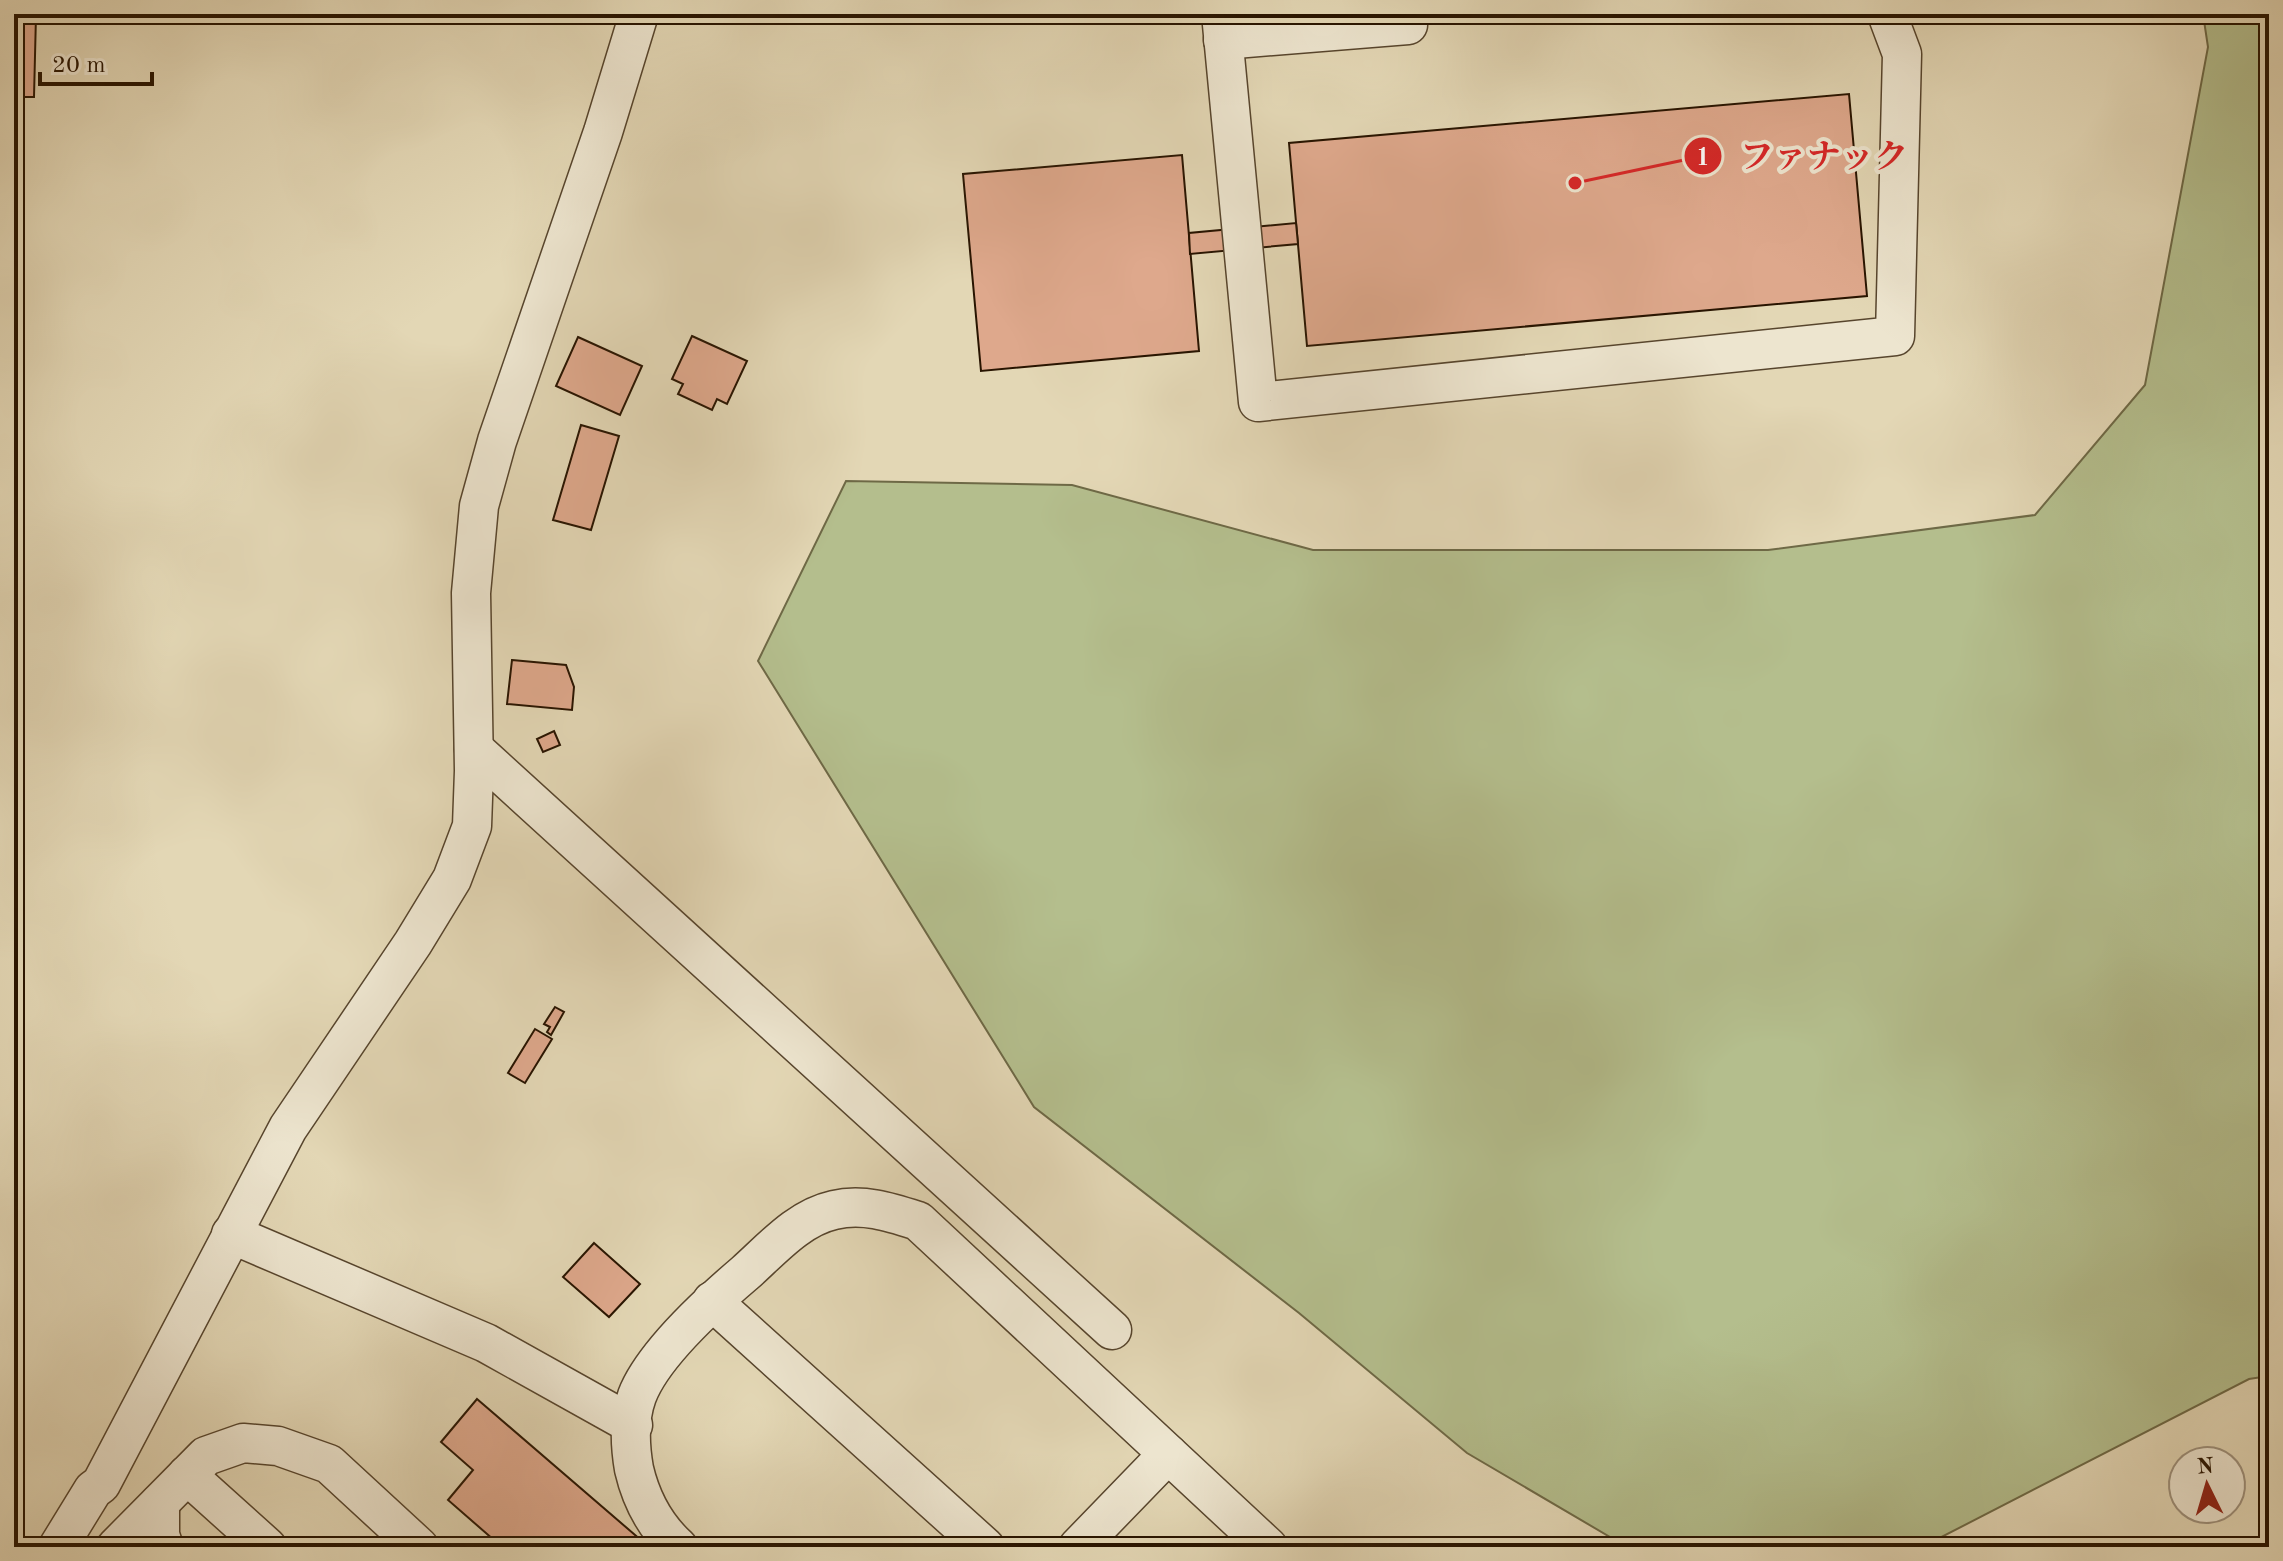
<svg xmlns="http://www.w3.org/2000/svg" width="2283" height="1561" font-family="'Old Standard TT','Noto Serif JP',serif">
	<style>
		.green { fill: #b4be8d; stroke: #6e6946; stroke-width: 2 }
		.building { fill: #dea88c; stroke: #281400; stroke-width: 2 }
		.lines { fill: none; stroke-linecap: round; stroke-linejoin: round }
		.minor-casing { stroke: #57452d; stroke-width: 41 }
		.path { stroke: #281400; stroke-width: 5; stroke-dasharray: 2 4; stroke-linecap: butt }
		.minor { stroke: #ede5cf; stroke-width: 38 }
		.leader { fill: none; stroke: #d62828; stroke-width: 3 }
		.callout-dot { fill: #d62828; stroke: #ede5cf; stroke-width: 3 }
		.mark-label { font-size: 24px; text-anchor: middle; font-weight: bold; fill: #fff }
		.callout-label { font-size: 34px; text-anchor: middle; font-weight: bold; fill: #d62828; stroke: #ede5cf; stroke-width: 8; stroke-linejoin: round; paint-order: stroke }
	</style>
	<rect width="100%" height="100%" fill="#e3d7b5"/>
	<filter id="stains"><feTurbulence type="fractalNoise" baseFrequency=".0025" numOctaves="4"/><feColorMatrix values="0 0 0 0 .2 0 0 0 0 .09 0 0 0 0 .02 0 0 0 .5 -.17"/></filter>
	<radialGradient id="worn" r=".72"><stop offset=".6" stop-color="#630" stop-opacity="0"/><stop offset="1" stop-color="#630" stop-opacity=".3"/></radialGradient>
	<path class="green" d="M2203,14h66v1362l-20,3 -327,168h-295l-160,-94 -168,-140 -265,-206 -276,-446 88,-180 226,4 241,65h455l267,-35 110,-130 63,-338z"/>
	<g class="building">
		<path d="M14,14l22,1 -2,82h-20z"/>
		<path d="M1849,94l18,202 -560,50 -18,-203z"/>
		<path d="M1182,155l17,196 -218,20 -18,-197z"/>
		<path d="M1296,223l2,21 -108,10 -1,-21z"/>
		<path d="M692,336l55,25 -20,43 -10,-5 -5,11 -34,-16 5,-10 -11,-5z"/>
		<path d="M578,337l64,29 -22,49 -64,-29z"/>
		<path d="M581,425l38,11 -28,94 -38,-10z"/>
		<path d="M512,660l54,5 8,22 -2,23 -65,-6z"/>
		<path d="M554,731l6,14 -17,7 -6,-13z"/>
		<path d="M555,1007l9,5 -13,23 -4,-3 3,-5 -6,-3z"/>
		<path d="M535,1029l17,10 -27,44 -17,-10z"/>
		<path d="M594,1243l46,41 -31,33 -46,-40z"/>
		<path d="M477,1399l172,148h-147l-54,-47 25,-30 -32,-28z"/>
	</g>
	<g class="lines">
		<g class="minor-casing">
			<g id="minor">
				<path d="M1221,14l37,388 637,-66 7,-282 -15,-40"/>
				<path d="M1223,40l185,-15"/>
				<path d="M474,749l638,581"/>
				<path d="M231,1234l255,109 147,82"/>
				<path d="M712,1301l273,246"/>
				<path d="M187,1475l80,72"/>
				<path d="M160,1503v32l4,12"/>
				<path d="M58,1547l35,-57 8,-6 187,-356 125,-185 39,-64 20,-53 2,-55 -3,-178 8,-87 18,-65 106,-309 36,-118"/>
				<path d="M116,1547l90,-91 37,-13 35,3 51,18 90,83"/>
				<path d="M678,1547c-23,-21 -37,-48 -44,-78 -4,-23 -5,-51 3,-73 16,-42 74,-94 108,-123 27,-24 53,-55 89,-63 29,-7 56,2 84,11l350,326"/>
				<path d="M1078,1547l90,-93"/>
			</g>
		</g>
		<path class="path" d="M2259,1547l10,-5"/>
		<use href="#minor" class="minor"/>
	</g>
	<path class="leader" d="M1575 183L1703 156"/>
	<g class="callout-dot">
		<circle cx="1575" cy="183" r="8"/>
		<circle cx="1703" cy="156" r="20"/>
	</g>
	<g class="mark-label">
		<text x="1703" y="165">1</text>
	</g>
	<g class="callout-label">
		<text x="1824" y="168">ファナック</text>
	</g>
	<rect width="2283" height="1561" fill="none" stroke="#e3d7b5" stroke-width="48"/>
	<rect x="16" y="16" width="2251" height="1529" fill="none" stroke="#281400" stroke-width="4"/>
	<rect x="24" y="24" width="2235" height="1513" fill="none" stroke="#281400" stroke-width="2"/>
	<g transform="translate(2207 1485) rotate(355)"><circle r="38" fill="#ede5cf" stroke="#9e917c" stroke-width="2"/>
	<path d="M0-6L14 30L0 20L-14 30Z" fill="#8f2418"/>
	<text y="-12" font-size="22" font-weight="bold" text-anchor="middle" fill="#281400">N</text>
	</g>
	<path d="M40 72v12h112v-12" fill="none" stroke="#281400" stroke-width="4"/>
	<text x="52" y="72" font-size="24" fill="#281400" stroke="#ede5cf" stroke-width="6" paint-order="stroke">20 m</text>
	<rect width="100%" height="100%" filter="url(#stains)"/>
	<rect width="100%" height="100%" fill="url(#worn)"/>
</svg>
